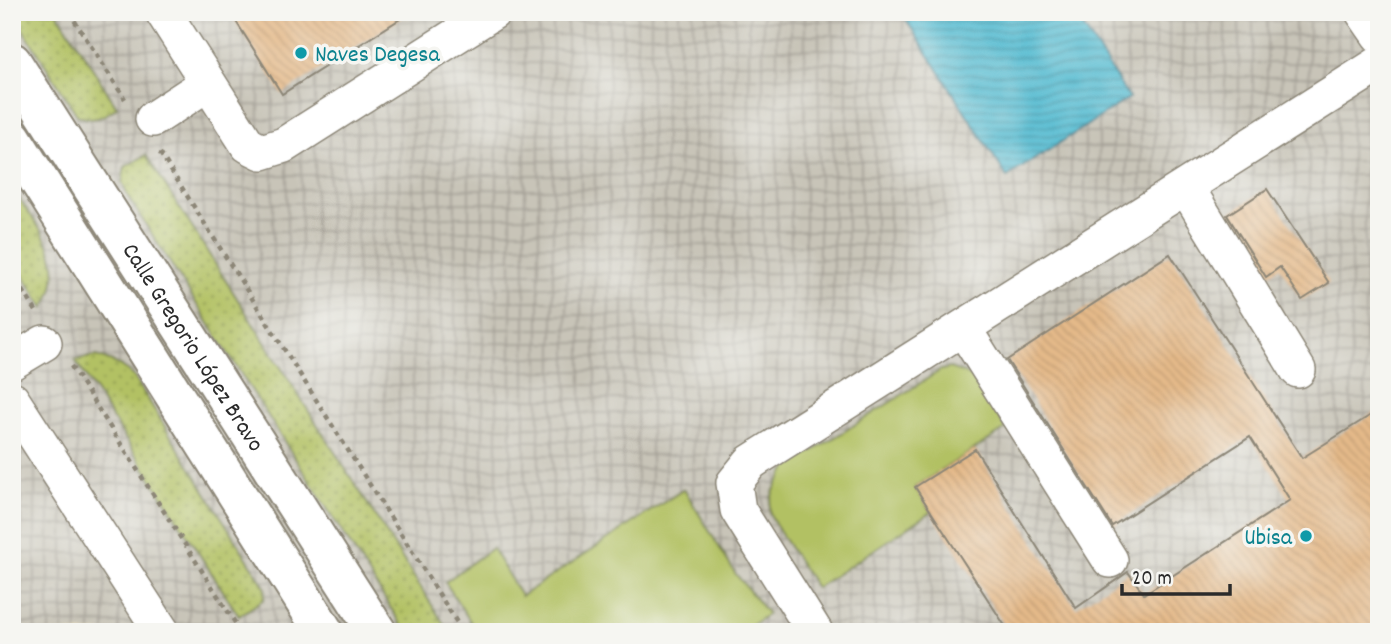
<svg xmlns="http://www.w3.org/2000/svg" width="1391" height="644" font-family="Dekko,sans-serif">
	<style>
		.industrial { fill: url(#industrial-grid) }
		.grass { fill: url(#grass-dots); stroke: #6e7648; stroke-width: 2 }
		.green { fill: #b2c164; stroke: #6e7648; stroke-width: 2 }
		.water { fill: url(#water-rules); stroke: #3f737e; stroke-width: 2 }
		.building { fill: url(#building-back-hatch) }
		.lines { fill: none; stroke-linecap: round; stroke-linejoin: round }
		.minor-casing { stroke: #8c8677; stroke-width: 38 }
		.major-casing { stroke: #8c8677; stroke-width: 42 }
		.path { stroke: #8c8677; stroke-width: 4.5; stroke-dasharray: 5 5; stroke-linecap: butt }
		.minor { stroke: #fff; stroke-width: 35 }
		.major { stroke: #fff; stroke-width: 38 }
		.culture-dot { fill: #0f9aa8; stroke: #f6f6f2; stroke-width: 2.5 }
		.labels { text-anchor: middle; stroke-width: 7; stroke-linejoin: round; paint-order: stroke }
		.culture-label { font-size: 24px; fill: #0d838f; stroke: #f6f6f2; text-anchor: start }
		.street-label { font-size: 24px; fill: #2b2b2b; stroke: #f6f6f2 }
	</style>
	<defs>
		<pattern id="industrial-grid" width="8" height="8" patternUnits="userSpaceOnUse" patternTransform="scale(1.75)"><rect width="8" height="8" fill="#c8c4b8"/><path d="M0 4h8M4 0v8" fill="none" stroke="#a39f96"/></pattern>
		<pattern id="grass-dots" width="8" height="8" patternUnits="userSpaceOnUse" patternTransform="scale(1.75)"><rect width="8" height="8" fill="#b2c164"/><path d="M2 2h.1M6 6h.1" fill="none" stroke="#919d53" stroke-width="1.8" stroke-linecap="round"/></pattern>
		<pattern id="water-rules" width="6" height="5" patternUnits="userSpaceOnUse" patternTransform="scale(1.75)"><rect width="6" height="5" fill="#53bbd1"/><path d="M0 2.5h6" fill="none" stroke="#4598aa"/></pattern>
		<pattern id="building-back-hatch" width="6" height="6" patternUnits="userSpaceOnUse" patternTransform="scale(1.75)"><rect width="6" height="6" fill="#e4b989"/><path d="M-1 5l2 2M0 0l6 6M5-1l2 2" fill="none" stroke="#c49f76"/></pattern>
	</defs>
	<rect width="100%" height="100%" fill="#f6f6f2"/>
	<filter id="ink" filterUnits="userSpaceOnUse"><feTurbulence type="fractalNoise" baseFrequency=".0143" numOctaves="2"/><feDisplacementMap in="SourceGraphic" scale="14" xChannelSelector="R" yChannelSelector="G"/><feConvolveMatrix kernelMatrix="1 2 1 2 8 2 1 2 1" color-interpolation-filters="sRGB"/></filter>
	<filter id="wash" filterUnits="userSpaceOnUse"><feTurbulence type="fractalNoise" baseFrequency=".00686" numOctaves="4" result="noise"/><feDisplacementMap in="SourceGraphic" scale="28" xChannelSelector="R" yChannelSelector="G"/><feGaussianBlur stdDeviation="1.57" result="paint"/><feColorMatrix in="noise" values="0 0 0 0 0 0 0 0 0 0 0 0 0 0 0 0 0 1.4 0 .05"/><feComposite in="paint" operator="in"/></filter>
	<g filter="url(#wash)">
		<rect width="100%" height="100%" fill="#ece1c3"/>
		<rect class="industrial" x="12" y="12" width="1367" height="620"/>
		<g class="grass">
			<path d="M12,12h45l60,95c-13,10 -23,16 -40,8z"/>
			<path d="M146,155l303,477h-43l-278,-435 -6,-15 3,-15z"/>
			<path d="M12,188c25,38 61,74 32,120l-32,-50z"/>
			<path d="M97,356l23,9 14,12 131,210 -1,12 -25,17 -164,-256z"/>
		</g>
		<g class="green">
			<path d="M950,368l22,8 34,53 -91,58 16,25 -115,76c-8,-13 -45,-66 -46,-75 -2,-17 9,-33 18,-46l153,-97z"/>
			<path d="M684,489l51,84 33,41 -26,18h-265l-32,-50 47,-34 29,48z"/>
		</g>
		<path class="water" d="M901,12h173l55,86 -122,79z"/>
		<g id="blocks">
			<g class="building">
				<path d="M230,12h181l-129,82z"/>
				<path d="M1267,189l62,94 -27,17 -22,-33 -14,10 -39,-62z"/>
				<path d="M1170,254l132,204 77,-48v222h-370l-94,-145 60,-38 101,159 52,-36 16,22 146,-94 -40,-63 -138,89 -105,-166z"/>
			</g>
		</g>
	</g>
	<g filter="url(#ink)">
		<use href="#blocks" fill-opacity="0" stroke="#8c8677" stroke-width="2"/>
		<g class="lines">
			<g class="minor-casing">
				<g id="minor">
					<path d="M163,12l85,133 14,7 22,-7 209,-133"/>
					<path d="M1363,12l16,23"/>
					<path d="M153,119l55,-36"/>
					<path d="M1186,187l112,183"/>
					<path d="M963,328l147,232"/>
					<path d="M12,362l32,-19"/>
					<path d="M12,400l150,232"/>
					<path d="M815,632l-77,-122 -4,-27 17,-21 628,-398"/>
				</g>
			</g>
			<g class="major-casing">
				<g id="major">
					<path id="s1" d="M12,62l365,570"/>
					<path d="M12,138l312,494"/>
				</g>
			</g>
			<g class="path">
				<path d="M69,12l56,87"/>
				<path d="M160,153l303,479"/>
				<path d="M12,273l24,38"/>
				<path d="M71,366l170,266"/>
			</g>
			<use href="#minor" class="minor"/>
			<use href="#major" class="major"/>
		</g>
	</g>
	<g class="culture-dot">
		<circle cx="301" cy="53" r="7"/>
		<circle cx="1306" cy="536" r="7"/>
	</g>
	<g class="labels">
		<g class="culture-label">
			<text x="315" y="61">Naves Degesa</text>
			<text x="1292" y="544" text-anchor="end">Ubisa</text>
		</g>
		<g class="street-label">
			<text dy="8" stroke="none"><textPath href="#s1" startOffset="338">Calle Gregorio López Bravo</textPath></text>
		</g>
	</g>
	<rect width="1391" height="644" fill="none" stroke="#f6f6f2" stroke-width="42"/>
	<path d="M1122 584v10h108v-10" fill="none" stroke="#2b2b2b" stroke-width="3.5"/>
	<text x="1132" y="584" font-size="21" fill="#2b2b2b" stroke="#f6f6f2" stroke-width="5" paint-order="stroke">20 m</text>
</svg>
